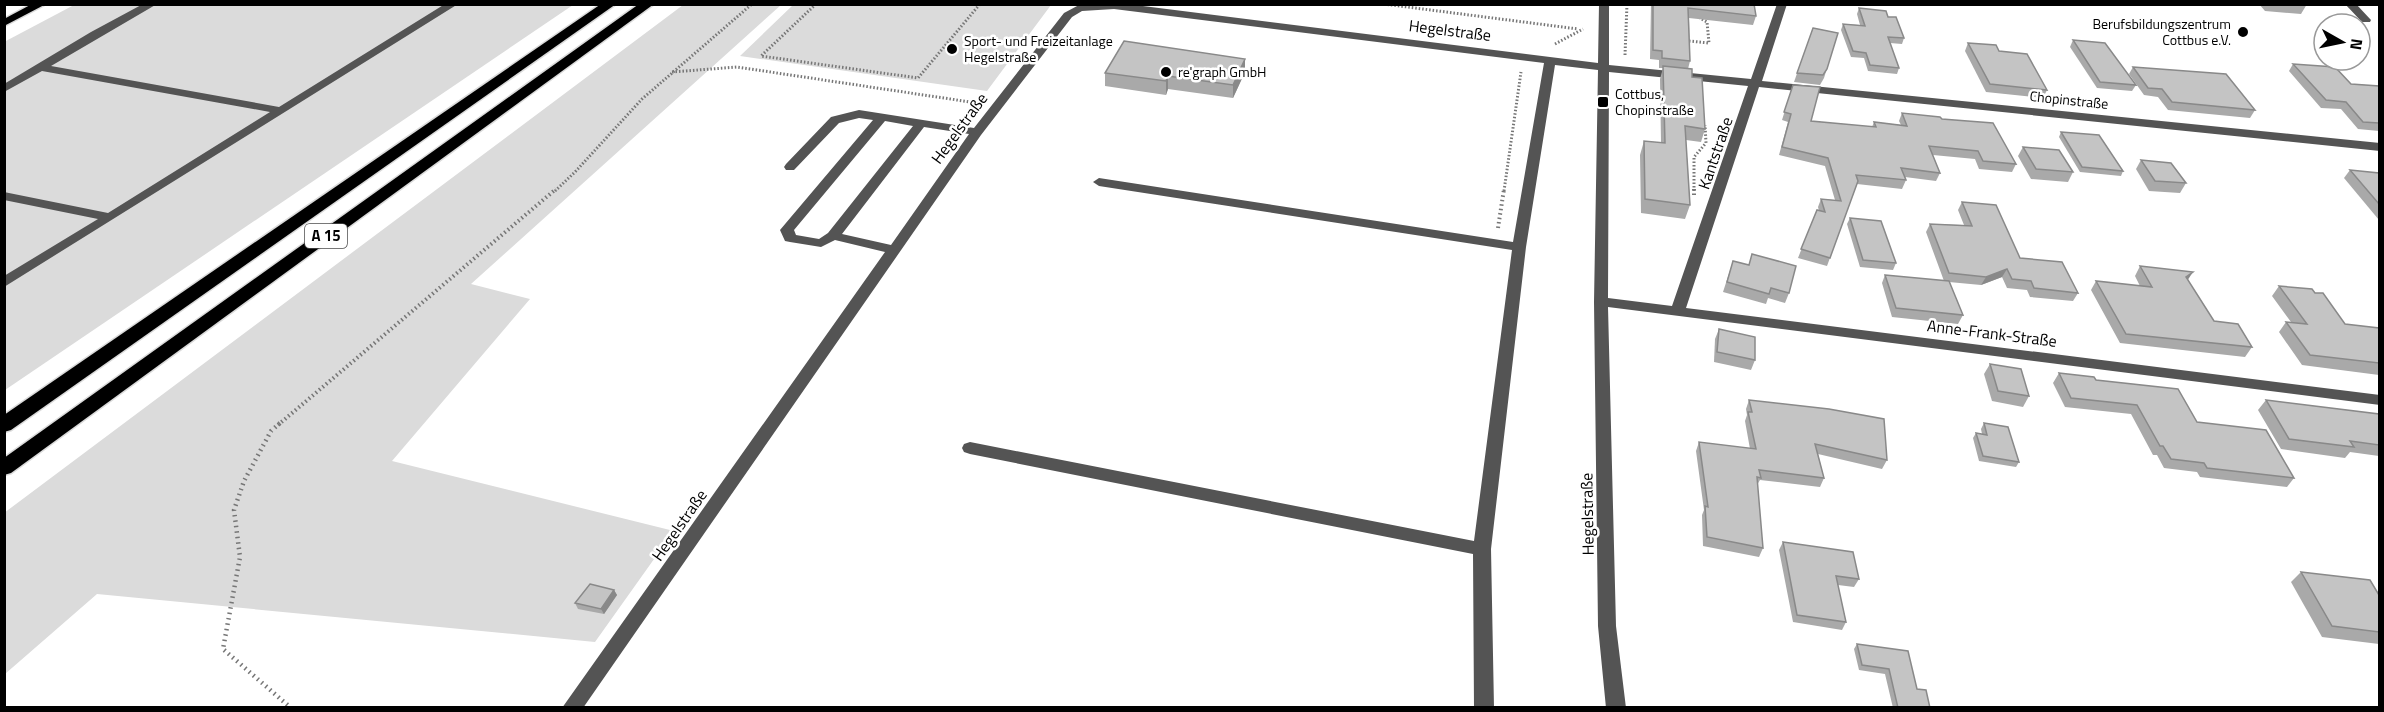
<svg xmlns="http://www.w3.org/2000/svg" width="2384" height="712" font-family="'Titillium Web',sans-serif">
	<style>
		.green { fill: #dbdbdb }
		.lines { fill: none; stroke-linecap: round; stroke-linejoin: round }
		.major-casing { stroke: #dbdbdb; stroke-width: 3 }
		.highway-casing { stroke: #dbdbdb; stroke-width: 3 }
		.path-far2 { stroke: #767676; stroke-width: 3; stroke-dasharray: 1.5 2; stroke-linecap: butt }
		.path-far1 { stroke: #767676; stroke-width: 4; stroke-dasharray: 1.5 3; stroke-linecap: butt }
		.path { stroke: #767676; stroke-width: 4.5; stroke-dasharray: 1.5 4; stroke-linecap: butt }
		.minor { fill: #545454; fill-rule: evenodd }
		.major { fill: #000; fill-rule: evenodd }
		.highway { fill: #000; fill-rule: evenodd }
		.wall { fill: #a9a9a9 }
		.shaded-wall { fill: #898989 }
		.building { fill: #c4c4c4; stroke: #898989; stroke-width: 1.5 }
		.poi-dot { fill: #000; stroke: #fff; stroke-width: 2 }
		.labels { text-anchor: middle; stroke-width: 5; stroke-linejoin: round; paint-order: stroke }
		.far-poi-label { font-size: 14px; fill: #000; stroke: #fff; text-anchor: start }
		.far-street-label { font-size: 14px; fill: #000; stroke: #fff }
		.shield { fill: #fff; stroke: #4c4c4c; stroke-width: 1.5 }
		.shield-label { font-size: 15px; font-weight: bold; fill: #000 }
		.street-label { font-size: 16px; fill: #000; stroke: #fff }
	</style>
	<rect width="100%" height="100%" fill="#fff"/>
	<g class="green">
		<path d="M74,5h499l-568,385 -1,-348z"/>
		<path d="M683,5h98l-310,279 59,15 -138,162 282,70 -79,111 -498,-48 -92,80 -1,-161z"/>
		<path d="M793,5v-1l258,1 -64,86 -247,-35z"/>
	</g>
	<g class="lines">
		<g class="major-casing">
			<path id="major" d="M32,4h14l-42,22v-7z"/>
		</g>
		<g class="highway-casing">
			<g id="highway">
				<path d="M601,4h15l-605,426 -7,2v-17z"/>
				<path d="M639,4h15l-643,469 -7,2v-17z"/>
			</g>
		</g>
		<g class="path-far2">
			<path d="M816,4l-55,52 157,22 62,-74"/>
			<path d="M1384,4l194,25"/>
			<path d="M1689,41l20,2 -2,-21 -7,-4"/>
			<path d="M1555,44l28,-15"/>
			<path d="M1625,55l2,-51"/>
			<path d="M672,72l65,-5 240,36"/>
			<path d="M555,191l20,-19 67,-73 110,-95"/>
			<path d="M1504,191l17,-119"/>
			<path d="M1694,191v-34l12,-14 -1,-18"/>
		</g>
		<g class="path-far1">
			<path d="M1694,189v8"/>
			<path d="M1498,228l6,-39"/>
			<path d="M278,425l278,-236"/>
		</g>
		<path class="path" d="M280,423l-9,8 -27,50 -10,29 6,47 -17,92 68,59"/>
		<g class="minor">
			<path d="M143,4h14l-106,62 228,41 166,-103h13l-454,283v-11l94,-57 -94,-19v-8l104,21 162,-101 -228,-41 -38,21v-8l87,-52z"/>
			<path d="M1127,4l471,59 1,-59h10v61l142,14 26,-75h10l-25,77 618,62v8l-621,-64 -73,221 694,87v10l-772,-98 8,319 10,82h-20l-8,-82 -4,-324 4,-232 -43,-5 -29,182 -35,302 3,159h-20l-1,-154 -503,-100 -6,-2 -2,-4 2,-4 6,-2 504,99 38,-291 -413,-64 -6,-4 6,-4 414,64 31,-179 -430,-54 -32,2 -10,6 -91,118 -398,573h-21l323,-456 -50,-12 -14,7 -31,-5 -5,-1 -5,-11 93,-110 -14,-2 -20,5 -45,47h-8l-2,-3 2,-3 45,-47 28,-7 115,18 90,-115 15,-8zM1609,72l139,14 -76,220 -64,-8zM885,121l28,5 -85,107 -9,6 -23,-4 -2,-5zM924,127l45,7 -78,111 -49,-11z"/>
			<path d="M2345,4h11l15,16 -1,2h-8z"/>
		</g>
		<use href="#major" class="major"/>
		<use href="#highway" class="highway"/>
	</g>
	<g class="wall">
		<path d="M1651,4h103l2,12 -3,9 -64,-7 1,43 -2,8 4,8 13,52 -4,13 -15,-2 4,65 -5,14 -44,-6 -1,-58 4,-14 17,2 -1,-64 3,-11h-4v-8l-9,-1z"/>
		<path d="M2259,4h48l-6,10 -36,-3z"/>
		<path d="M1859,8l29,9 16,21 -2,6 -12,-1 9,25 -2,6 -29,-3 -4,-13 -13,-1 -10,-27 2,-6 17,1 -3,-11z"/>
		<path d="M1813,28l25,5 -14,45 -4,7 -26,-3z"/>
		<path d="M2073,40l63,45 -4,6 -35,-3 -27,-41z"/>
		<path d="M1968,43l31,8 48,39 -4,8 -57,-6 -21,-41z"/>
		<path d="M2293,64l58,20 28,2v45l-21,-2 -17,-20 -20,-1 -32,-37z"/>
		<path d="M2133,67l122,43 -5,8 -82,-8 -10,-13 -14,-2 -15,-21z"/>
		<path d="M1245,72l-12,26 -65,-9 -2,6 -61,-9v-13z"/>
		<path d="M1793,85l18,36 61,6 2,-5 27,3 -2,-4 3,-8 40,6 74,45 -4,8 -33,-3 -4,-10 -42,-4 7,18 -4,8 -31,-4 1,3 -4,9 -45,-5 -30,82 -29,-8 19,-48 2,1 -1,-4 3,-8 14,1 -10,-34 -46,-11 9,-33 -6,-2z"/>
		<path d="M2061,132l62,39 -2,5 -41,-4 -21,-35z"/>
		<path d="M2023,147l50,25 -5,10 -37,-3 -13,-23z"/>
		<path d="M2141,160l45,23 -6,10 -31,-2 -13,-22z"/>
		<path d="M2350,170l29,3v47l-35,-42z"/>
		<path d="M1962,202l58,56 58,35 -5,8 -43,-4 -3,-7 -20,-2 -5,-11 -21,8 -32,-3 14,33 -5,9 -66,-7 -10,-34 3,-8 59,6 -18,-49 4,-8 34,1 -6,-15z"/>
		<path d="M1850,218l46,45 -3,7 -33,-3 -13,-43z"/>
		<path d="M1733,261l56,32 -4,10 -17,-5 -2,6 -43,-12z"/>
		<path d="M2140,266l48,14 26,41 38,26 -7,10 -125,-14 -29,-53 5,-9 44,5 -5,-10z"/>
		<path d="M2279,286l66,38 34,4v47l-77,-10 -23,-33 7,-10h5l-19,-26z"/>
		<path d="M1719,329l36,31 -4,10 -37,-8 1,-23z"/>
		<path d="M1990,364l39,32 -6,11 -31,-6 -8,-27z"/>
		<path d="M2059,373l37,7 101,42 97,56 -7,9 -87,-10 -3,-5 -33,-4 -7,-13h-4l-22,-41 -66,-7 -12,-24z"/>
		<path d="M1749,400l138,60 -5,9 -64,-15 6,24 -4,9 -60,-7 -3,5 6,63 -4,9 -56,-11 -1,-31 2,-5 -8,-59 3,-9 51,7 -5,-28 2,-6 -1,-6z"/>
		<path d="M2266,400l113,14v42l-29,-4 -5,6 -64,-9 -23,-39z"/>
		<path d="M1984,423l35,39 -3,5 -37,-6 -6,-23 3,-5 6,1 -1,-5z"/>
		<path d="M1783,542l76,37 -5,8 -16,-2 8,37 -4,8 -49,-8 -14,-72z"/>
		<path d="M2301,572l78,23v49l-57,-7 -31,-55z"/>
		<path d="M614,590l3,5 -13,19 -26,-5 -3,-6z"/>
		<path d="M1857,644l60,45 13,19h-37l-8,-34 -26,-4 -5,-21z"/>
	</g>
	<g class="shaded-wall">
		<path d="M1245,59v13l-12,26v-13z"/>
		<path d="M1168,76v13l-2,6v-14z"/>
		<path d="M2007,269l-5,8 -21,8 5,-8z"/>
		<path d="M2193,272l-6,9 -1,-4z"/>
		<path d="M614,590l3,5 -13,19 -3,-5z"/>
	</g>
	<g class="building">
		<path d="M1653,4h101l2,12 -68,-8 2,53 -28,-3v-7l-9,-1z"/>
		<path d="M1859,8l27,3 2,6h8l8,21 -16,-1 11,31 -29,-3 -4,-12 -13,-2 -10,-27 22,2z"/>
		<path d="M1813,28l25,5 -11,36 -4,6 -26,-2z"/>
		<path d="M2073,40l32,3 31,42 -36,-3z"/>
		<path d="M1124,41l121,18 -12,26 -65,-9 -2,5 -61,-8z"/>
		<path d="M1968,43l28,2 3,6 28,3 20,36 -57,-6z"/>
		<path d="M2293,64l42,3 16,17 28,2v37l-16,-1 -17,-20 -20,-2z"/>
		<path d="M1663,66l29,3v8l10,1 3,51 -20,-3 5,79 -45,-6 -1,-58 21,2z"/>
		<path d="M2133,67l93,7 29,36 -83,-8 -10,-13 -14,-1z"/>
		<path d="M1793,85l27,2 -9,34 65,6 -2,-5 33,4 -5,-13 38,4 2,2 51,4 23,41 -33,-3 -5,-10 -49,-5 11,27 -39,-5 5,12 -50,-5 2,6 -28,77 -29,-9 16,-39 8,2 -4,-13 20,2 -13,-43 -46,-11 9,-33 -7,-2z"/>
		<path d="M2061,132l38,3 24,36 -41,-4z"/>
		<path d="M2023,147l36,3 14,22 -37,-3z"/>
		<path d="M2141,160l30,3 15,20 -31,-2z"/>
		<path d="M2350,170l29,3v31z"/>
		<path d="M1962,202l34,3 24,53 42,4 16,31 -44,-5 -3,-7 -19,-2 -5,-10 -21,8 -37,-4 -19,-49 42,2z"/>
		<path d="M1850,218l31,3 15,42 -33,-3z"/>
		<path d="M1752,254l44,12 -7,27 -18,-5 -2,6 -42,-12 6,-21 16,4z"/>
		<path d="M2140,266l53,6 -7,5 28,44 24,3 14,23 -126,-13 -30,-53 56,6z"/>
		<path d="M1885,275l64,6 14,34 -67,-7z"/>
		<path d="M2279,286l33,3 3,4h8l22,31 34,4v35l-69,-8 -24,-33 21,2z"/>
		<path d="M1719,329l36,8v23l-38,-8z"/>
		<path d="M1990,364l31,5 8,27 -31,-5z"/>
		<path d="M2059,373l35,4 2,3 82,9 19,33 69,8 28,48 -87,-10 -3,-5 -33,-4 -8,-13h-3l-23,-41 -66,-7z"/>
		<path d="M1749,400l80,9 55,10 3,41 -72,-16 9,34 -65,-8 2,8 -4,-1 6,71 -56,-11 -2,-31 3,1 -9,-65 57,7 -8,-37h4z"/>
		<path d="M2266,400l113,14v31l-29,-4 4,6 -65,-8z"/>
		<path d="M1984,423l24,4 11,35 -36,-6 -7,-23 11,2z"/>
		<path d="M1783,542l70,10 6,27 -23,-3 10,46 -49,-7z"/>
		<path d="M2301,572l69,8 9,15v37l-47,-6z"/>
		<path d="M590,584l24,6 -13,19 -26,-6z"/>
		<path d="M1857,644l51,7 9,38 9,1 4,18h-32l-9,-39 -27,-4z"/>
	</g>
	<g class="poi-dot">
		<circle cx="2243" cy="32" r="6"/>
		<circle cx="952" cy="49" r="6"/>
		<circle cx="1166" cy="72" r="6"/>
		<rect x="1597" y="96" width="12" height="12" rx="3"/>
	</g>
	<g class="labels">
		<g class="far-poi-label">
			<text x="2231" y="29" text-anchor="end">Berufsbildungszentrum<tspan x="2231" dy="16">Cottbus e.V.</tspan></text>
			<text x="964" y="46">Sport- und Freizeitanlage<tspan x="964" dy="16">Hegelstraße</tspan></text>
			<text x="1178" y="77">re'graph GmbH</text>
			<text x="1615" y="99">Cottbus,<tspan x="1615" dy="16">Chopinstraße</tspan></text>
		</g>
		<g class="far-street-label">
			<text transform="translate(2069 100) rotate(6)" y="5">Chopinstraße</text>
		</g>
		<rect class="shield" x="305" y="224" width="42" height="24" rx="4.5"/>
		<g class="shield-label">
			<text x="326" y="241">A 15</text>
		</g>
		<g class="street-label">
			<text transform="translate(1450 30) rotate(7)" y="6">Hegelstraße</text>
			<text transform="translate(959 128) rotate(-54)" y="6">Hegelstraße</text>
			<text transform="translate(1715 153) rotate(-71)" y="6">Kantstraße</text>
			<text transform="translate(1992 333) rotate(7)" y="6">Anne-Frank-Straße</text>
			<text transform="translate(1587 514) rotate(-91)" y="6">Hegelstraße</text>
			<text transform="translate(679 525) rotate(-55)" y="6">Hegelstraße</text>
		</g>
	</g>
	<rect width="2384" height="712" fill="none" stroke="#000000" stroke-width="12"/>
	<g transform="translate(2342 42) rotate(99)"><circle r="28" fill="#ffffff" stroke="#999999" stroke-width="1.5"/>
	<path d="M0-4.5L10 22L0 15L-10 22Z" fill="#000000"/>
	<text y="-9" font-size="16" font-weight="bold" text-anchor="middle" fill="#000000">N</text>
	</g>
</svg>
